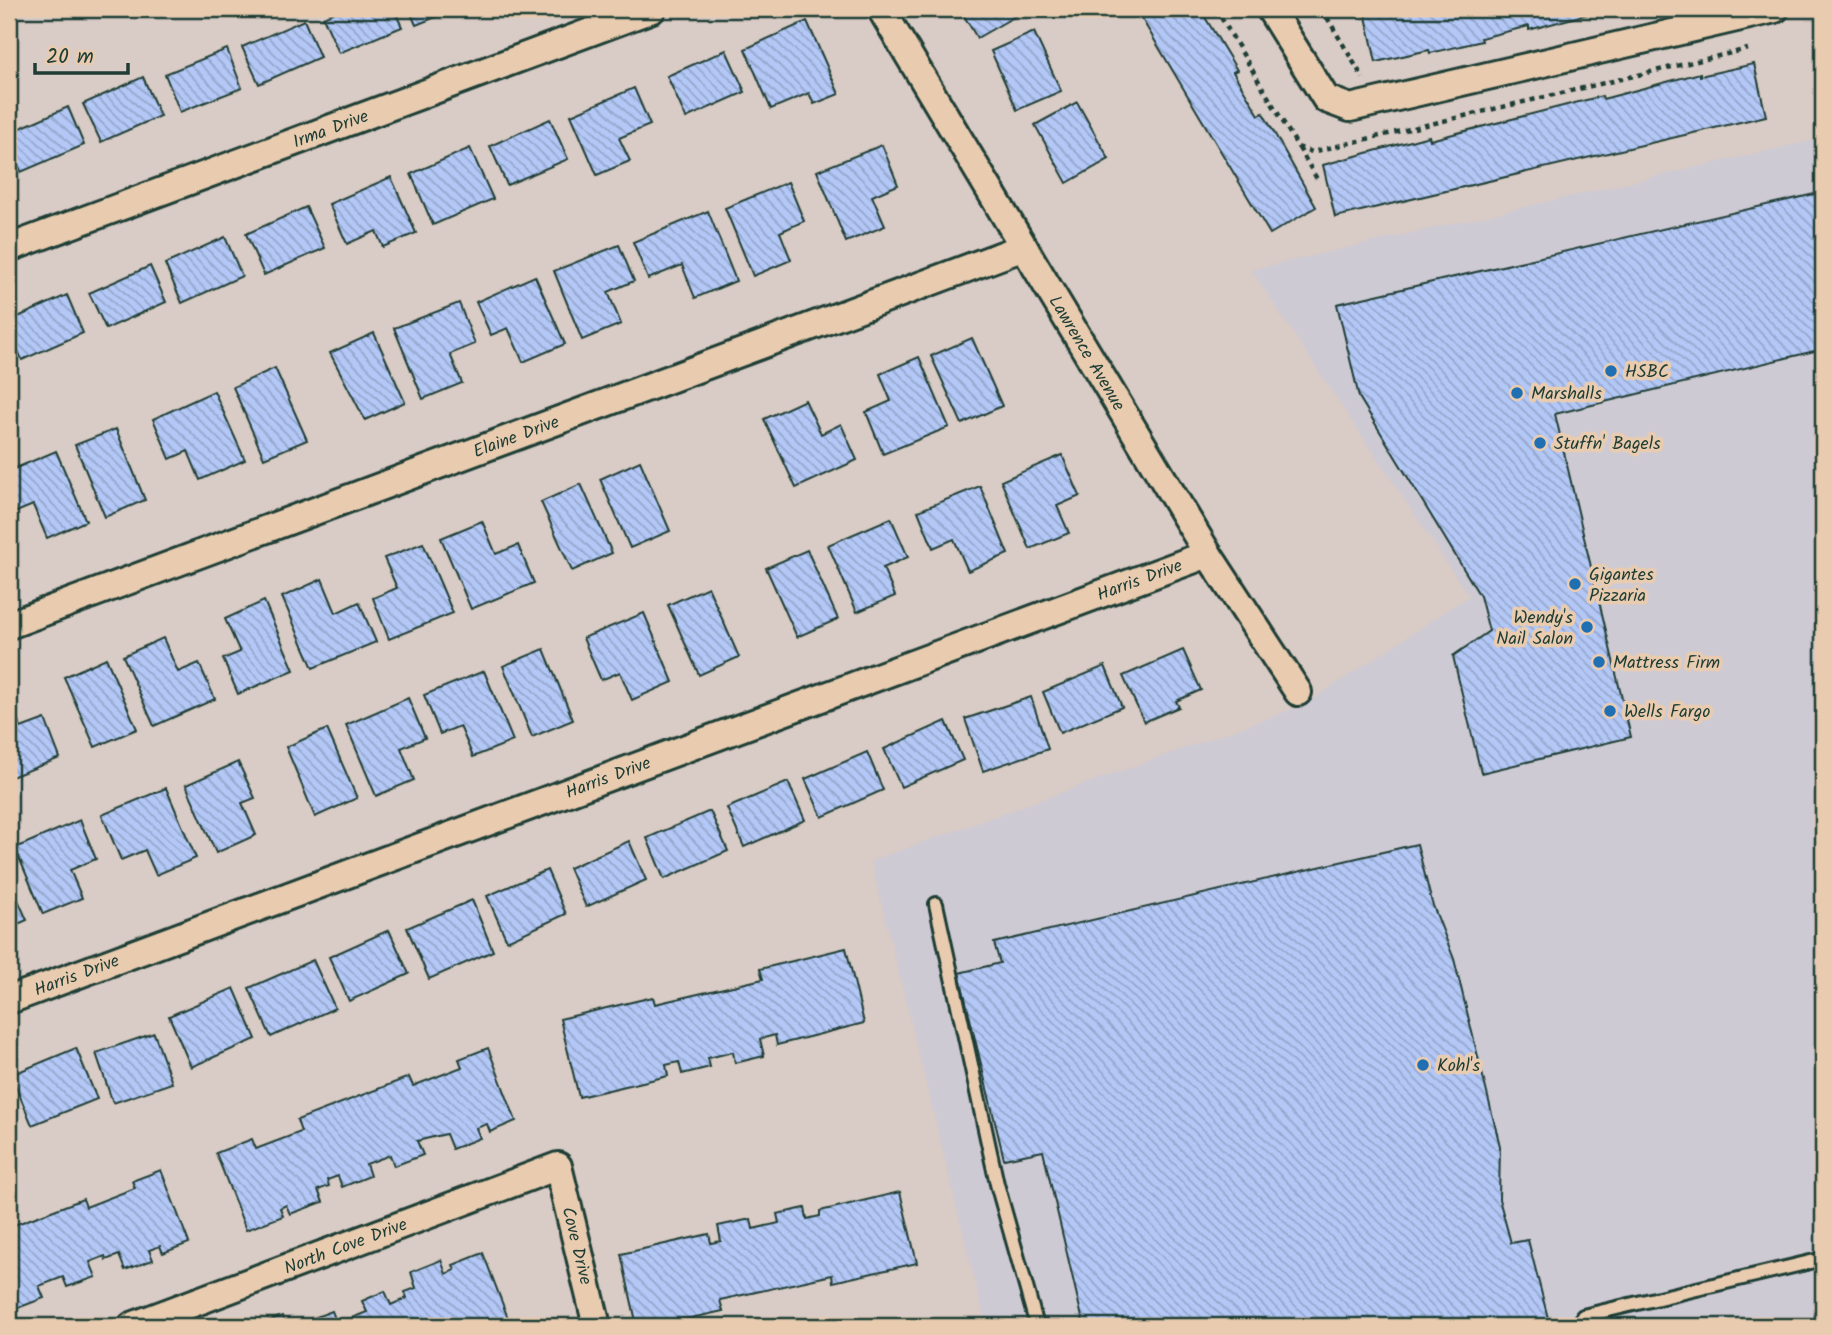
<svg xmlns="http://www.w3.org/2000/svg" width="1832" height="1335" font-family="Kalam,sans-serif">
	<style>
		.built { fill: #cecad4 }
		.building { fill: url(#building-back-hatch); stroke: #1f3d34; stroke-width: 2 }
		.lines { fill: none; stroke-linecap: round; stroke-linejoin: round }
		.lane-casing { stroke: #1f3d34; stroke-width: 18 }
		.street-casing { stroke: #1f3d34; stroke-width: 32 }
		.path { stroke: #1f3d34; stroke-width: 4.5; stroke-dasharray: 5 5; stroke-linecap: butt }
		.lane { stroke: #e9ccb0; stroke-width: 12 }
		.street { stroke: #e9ccb0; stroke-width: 26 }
		.poi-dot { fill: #1f6fb2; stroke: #e9ccb0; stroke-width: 2.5 }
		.labels { text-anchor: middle; stroke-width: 7; stroke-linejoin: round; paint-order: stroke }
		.street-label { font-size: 18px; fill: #1f3d34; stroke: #e9ccb0 }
		.poi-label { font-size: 18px; fill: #1f3d34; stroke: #e9ccb0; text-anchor: start }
	</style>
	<defs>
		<pattern id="building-back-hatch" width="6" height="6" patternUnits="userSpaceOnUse" patternTransform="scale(1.75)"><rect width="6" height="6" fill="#b4c8f7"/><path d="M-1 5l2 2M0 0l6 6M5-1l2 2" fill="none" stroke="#92a4c9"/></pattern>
	</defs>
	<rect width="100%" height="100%" fill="#d9cbc5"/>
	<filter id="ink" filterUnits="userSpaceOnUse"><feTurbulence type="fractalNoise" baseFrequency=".0143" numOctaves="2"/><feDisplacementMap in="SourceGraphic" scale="14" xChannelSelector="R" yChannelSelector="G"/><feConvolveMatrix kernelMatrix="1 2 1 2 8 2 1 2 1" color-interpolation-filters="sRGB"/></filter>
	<g filter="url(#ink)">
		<path class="built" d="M1823,138v1188h-837l-115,-465 433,-156 165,-109 -218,-326z"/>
		<g class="building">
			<path d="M342,9h52l8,18 -63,26 -16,-36z"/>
			<path d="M409,9h47l-40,16z"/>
			<path d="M960,9h56l3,5 -42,24z"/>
			<path d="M1136,9h64l37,61 -4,2 26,43 4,-2 53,94 -46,27z"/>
			<path d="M1380,9h226l-77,21v-4l-48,12 1,3 -52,12 -1,-3 -53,12 -11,-50z"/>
			<path d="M304,20l16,37 -61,27 -17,-37z"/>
			<path d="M807,21l32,73 -25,10 -5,-11 -38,16 -26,-60z"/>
			<path d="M1034,32l27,59 -44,19 -26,-59z"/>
			<path d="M227,49l15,39 -62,24 -15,-38z"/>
			<path d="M726,50l19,42 -59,26 -19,-42z"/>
			<path d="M1754,64l12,52 -431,101 -12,-52 106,-29 1,4 172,-44 1,3 97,-26v3z"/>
			<path d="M143,77l17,39 -59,26 -18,-38z"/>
			<path d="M634,88l16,37 -31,13 11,23 -33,14 -26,-60z"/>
			<path d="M1077,102l32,57 -42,24 -32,-58z"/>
			<path d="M68,107l16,38 -63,27 -12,-29v-10z"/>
			<path d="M550,119l18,40 -61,26 -17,-39z"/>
			<path d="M882,145l16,40 -26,11 13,30 -39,16 -29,-71z"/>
			<path d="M470,148l23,51 -60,26 -22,-51z"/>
			<path d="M391,177l25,56 -33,14 -7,-16 -29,13 -18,-40z"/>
			<path d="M788,182l16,39 -24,11 11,28 -38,16 -28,-68z"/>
			<path d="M1823,192v157l-268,65 76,323 -150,36 -28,-117 36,-25 -9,-35 -121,-199 -22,-93z"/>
			<path d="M306,207l19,41 -61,27 -18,-41z"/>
			<path d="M708,211l28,70 -41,17 -13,-33 -34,14 -15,-37z"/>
			<path d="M225,237l17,39 -60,27 -17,-39z"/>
			<path d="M619,245l15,36 -26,11 13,32 -39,16 -28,-69z"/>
			<path d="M150,266l16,36 -60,27 -17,-36z"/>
			<path d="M535,276l30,68 -42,18 -15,-34 -17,7 -15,-33z"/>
			<path d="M67,295l16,38 -61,27 -13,-30v-9z"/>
			<path d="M459,303l16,41 -25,10 12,29 -39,16 -29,-71z"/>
			<path d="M374,333l31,69 -40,18 -35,-67z"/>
			<path d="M972,338l30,68 -40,18 -31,-68z"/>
			<path d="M919,357l30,70 -66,27 -17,-42 25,-11 -11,-27z"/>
			<path d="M275,368l32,72 -43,18 -31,-71z"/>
			<path d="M214,391l31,69 -45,20 -12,-29 -18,8 -17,-40z"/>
			<path d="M805,400l16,34 20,-10 16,36 -61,28 -32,-69z"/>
			<path d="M116,429l29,71 -40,17 -30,-72z"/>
			<path d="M56,451l30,70 -39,17 -14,-33 -24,10v-44z"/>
			<path d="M1062,455l18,41 -23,10 12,27 -39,16 -29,-68z"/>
			<path d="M640,461l30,70 -40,17 -30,-69z"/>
			<path d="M581,484l31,69 -40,18 -31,-69z"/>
			<path d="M980,486l28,68 -40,17 -14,-32 -21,9 -15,-37z"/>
			<path d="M891,518l17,39 -25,11 12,28 -38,16 -29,-67z"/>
			<path d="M482,521l14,33 22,-9 16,38 -63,26 -30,-71z"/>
			<path d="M423,543l30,70 -64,26 -16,-41 24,-10 -13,-30z"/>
			<path d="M807,550l31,69 -41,18 -31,-69z"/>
			<path d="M322,579l14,34 23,-11 17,40 -63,26 -31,-71z"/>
			<path d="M708,587l31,70 -40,18 -31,-70z"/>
			<path d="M264,601l30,69 -56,24 -15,-35 17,-7 -15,-33z"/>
			<path d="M644,613l29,69 -41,18 -12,-28 -19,8 -18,-42z"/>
			<path d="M163,638l15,34 21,-9 16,36 -61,27 -31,-70z"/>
			<path d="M544,649l29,71 -41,17 -29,-71z"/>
			<path d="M1183,650l18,40 -25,11 3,6 -35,15 -21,-46z"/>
			<path d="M106,658l31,71 -42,18 -31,-70z"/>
			<path d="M1105,666l17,41 -62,26 -17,-41z"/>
			<path d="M484,671l29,70 -40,16 -13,-31 -20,8 -16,-39z"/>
			<path d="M1031,697l17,52 -65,22 -18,-52z"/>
			<path d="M408,698l17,40 -24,10 13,32 -38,16 -30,-71z"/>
			<path d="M9,699l12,29 24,-9 15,39 -51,20z"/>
			<path d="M946,721l17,39 -62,27 -17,-38z"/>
			<path d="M327,729l30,69 -42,19 -29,-70z"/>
			<path d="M867,752l16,38 -61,27 -17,-38z"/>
			<path d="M238,762l17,36 -13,5 14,32 -40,18 -30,-68z"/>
			<path d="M788,782l17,38 -61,27 -17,-39z"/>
			<path d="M166,788l30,70 -40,17 -11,-25 -24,10 -19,-45z"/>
			<path d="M710,811l18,40 -64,28 -17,-41z"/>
			<path d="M80,820l16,39 -26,11 12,28 -39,16 -28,-66z"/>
			<path d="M629,841l17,39 -60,27 -17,-39z"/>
			<path d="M1417,844l15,59 22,56 46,187 -1,53 12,44 17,-3 22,86h-466l-41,-175 -39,8 -45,-186 41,-10 -6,-20z"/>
			<path d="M547,870l19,44 -59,27 -20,-45z"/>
			<path d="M9,880l18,40 -18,8z"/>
			<path d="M472,900l21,51 -64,28 -22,-51z"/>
			<path d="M389,930l20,44 -60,27 -20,-44z"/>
			<path d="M846,948l18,75 -87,22 -2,-10 -15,4 4,17 -29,7 -2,-11 -25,6 2,9 -28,7 -3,-12 -13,3 2,11 -89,21 -19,-78 93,-22 2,7 108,-25 -3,-10z"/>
			<path d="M313,960l22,48 -64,29 -22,-49z"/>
			<path d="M234,988l22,51 -65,28 -22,-51z"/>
			<path d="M154,1033l18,50 -59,20 -17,-50z"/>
			<path d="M76,1048l21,51 -65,26 -21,-50z"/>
			<path d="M488,1048l28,73 -26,11 -3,-8 -11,4 4,10 -28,11 -6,-15 -29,7 6,14 -29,11 -4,-11 -24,9 4,12 -28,11 -4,-11 -11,4 2,6 -11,4 5,12 -33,12 -4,-9 -6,3 3,8 -37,14 -30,-77 36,-14 4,10 45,-17 -4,-12 112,-43 4,9 49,-19 -3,-8z"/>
			<path d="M161,1170l28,73 -26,10 -3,-7 -11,4 4,10 -28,10 -6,-15 -13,5 -1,-4 -15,6 6,15 -29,10 -4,-10 -24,9 5,12 -29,11 -6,-10v-72l74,-28 3,8 49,-19 -3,-7z"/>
			<path d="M900,1192l17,71 -84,19 -1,-7 -112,25 3,11 -68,15h-18l-16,-72 88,-20 2,9 10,-2 -3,-15 33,-7 2,10 26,-6 -2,-9 28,-6 2,11 13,-3v-5z"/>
			<path d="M483,1253l28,73h-200l-3,-6 24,-9 5,13 30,-12 -5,-11 23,-10 6,14 16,-7 -2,-6 11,-4 -5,-16 30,-12 5,14 9,-4 -2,-5z"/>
			<path d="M282,1316l4,10h-30z"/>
		</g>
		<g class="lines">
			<g class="lane-casing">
				<g id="lane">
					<path d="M936,904l61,280 40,142"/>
					<path d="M1583,1316l240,-57"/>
				</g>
			</g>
			<g class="street-casing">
				<g id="street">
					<path id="s1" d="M881,9l327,545 90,138"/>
					<path d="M1270,9l56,90 24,9 425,-99"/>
					<path id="s2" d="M9,248l643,-239"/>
					<path id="s3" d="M9,625l1015,-378"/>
					<path id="s4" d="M9,1000l1199,-446"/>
					<path id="s5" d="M132,1326l426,-160 39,160"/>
				</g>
			</g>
			<g class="path">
				<path d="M1216,9l82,138 14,5 436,-103"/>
				<path d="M1322,9l41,69"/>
				<path d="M1299,148l18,31"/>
			</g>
			<use href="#lane" class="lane"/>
			<use href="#street" class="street"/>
		</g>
	</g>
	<g class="poi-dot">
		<circle cx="1611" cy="371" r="7"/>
		<circle cx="1517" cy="393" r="7"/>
		<circle cx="1540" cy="443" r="7"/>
		<circle cx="1575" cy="584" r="7"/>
		<circle cx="1587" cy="627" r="7"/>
		<circle cx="1599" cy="662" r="7"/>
		<circle cx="1610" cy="711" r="7"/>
		<circle cx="1423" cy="1065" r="7"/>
	</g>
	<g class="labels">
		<g class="street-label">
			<text dy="6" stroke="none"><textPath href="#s2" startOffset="343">Irma Drive</textPath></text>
			<text dy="6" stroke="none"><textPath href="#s1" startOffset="401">Lawrence Avenue</textPath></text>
			<text dy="6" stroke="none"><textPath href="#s3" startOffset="541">Elaine Drive</textPath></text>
			<text dy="6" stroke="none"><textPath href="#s4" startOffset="1206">Harris Drive</textPath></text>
			<text dy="6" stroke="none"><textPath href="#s4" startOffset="639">Harris Drive</textPath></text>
			<text dy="6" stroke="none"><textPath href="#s4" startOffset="72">Harris Drive</textPath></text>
			<text dy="6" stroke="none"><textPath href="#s5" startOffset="228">North Cove Drive</textPath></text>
			<text dy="6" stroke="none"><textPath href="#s5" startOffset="537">Cove Drive</textPath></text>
		</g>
		<g class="poi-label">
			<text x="1625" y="377">HSBC</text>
			<text x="1531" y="399">Marshalls</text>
			<text x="1554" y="449">Stuffn' Bagels</text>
			<text x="1589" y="580">Gigantes<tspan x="1589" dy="21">Pizzaria</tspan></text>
			<text x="1573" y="623" text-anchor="end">Wendy's<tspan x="1573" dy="21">Nail Salon</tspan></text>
			<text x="1613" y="668">Mattress Firm</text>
			<text x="1624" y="717">Wells Fargo</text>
			<text x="1437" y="1071">Kohl's</text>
		</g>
	</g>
	<rect width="1832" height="1335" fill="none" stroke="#e9ccb0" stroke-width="35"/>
	<rect x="18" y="18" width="1797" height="1300" fill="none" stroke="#1f3d34" stroke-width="2.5" filter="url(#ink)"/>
	<path d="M35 63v10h93v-10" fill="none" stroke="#1f3d34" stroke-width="3.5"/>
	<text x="46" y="63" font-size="21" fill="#1f3d34" stroke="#e9ccb0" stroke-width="5" paint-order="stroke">20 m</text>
</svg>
